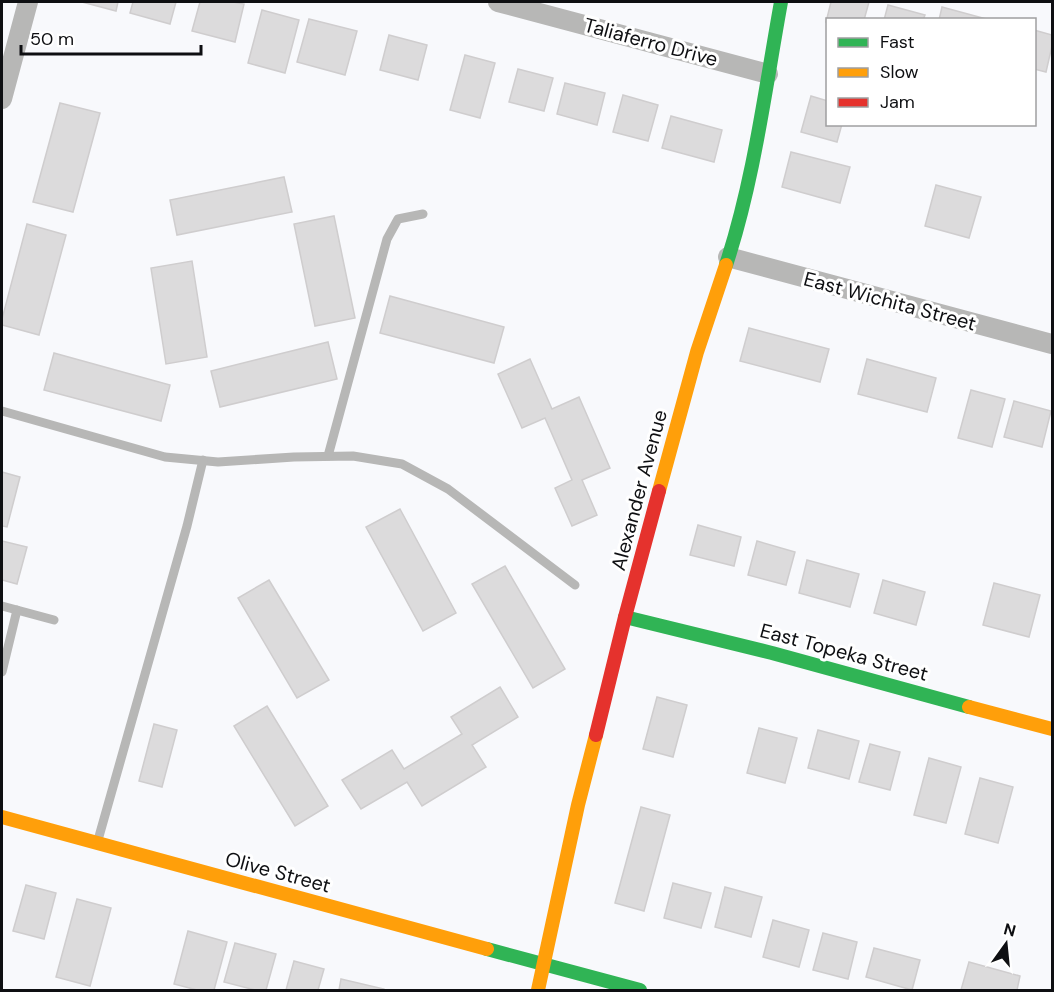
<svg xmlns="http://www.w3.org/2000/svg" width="1054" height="992" font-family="'DM Sans',sans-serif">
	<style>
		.building { fill: #dcdbdc; stroke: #cfcdce; stroke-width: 1.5 }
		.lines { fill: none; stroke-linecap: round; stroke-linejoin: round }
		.lane { stroke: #b7b7b6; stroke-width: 9 }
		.street { stroke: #b7b7b6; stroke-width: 20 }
		.fast { stroke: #30b455; stroke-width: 14 }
		.slow { stroke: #ff9f0a; stroke-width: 14 }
		.jam { stroke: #e5322d; stroke-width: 14 }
		.labels { text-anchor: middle; stroke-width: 6; stroke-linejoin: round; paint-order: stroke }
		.street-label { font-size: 20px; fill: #0e0f12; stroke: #fff }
	</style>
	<rect width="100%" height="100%" fill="#f8f9fc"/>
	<g class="building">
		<path d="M82,2h36l-2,9z"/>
		<path d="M133,2h43l-6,22 -40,-11z"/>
		<path d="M200,2h33l11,2 -9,38 -43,-11z"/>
		<path d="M831,2h38l-5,18h-36v3l-2,-1z"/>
		<path d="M888,5l37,10 -2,5h-39z"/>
		<path d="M942,7l48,13h-51z"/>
		<path d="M262,10l37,10 -14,53 -37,-10z"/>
		<path d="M309,19l48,12 -12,44 -48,-13z"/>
		<path d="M1034,30l18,5v11l-6,26 -12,-3z"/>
		<path d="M389,35l38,10 -9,35 -38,-10z"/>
		<path d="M465,55l30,8 -15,55 -30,-8z"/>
		<path d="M518,69l35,9 -9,33 -35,-9z"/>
		<path d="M565,83l40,10 -8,32 -40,-11z"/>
		<path d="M623,95l35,10 -10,36 -35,-9z"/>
		<path d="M811,96l17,5v23h14l-5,18 -36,-10z"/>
		<path d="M60,103l40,10 -27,99 -40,-10z"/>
		<path d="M671,116l51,14 -8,32 -52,-14z"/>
		<path d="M791,152l59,15 -10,36 -58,-16z"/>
		<path d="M284,177l8,35 -115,23 -7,-35z"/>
		<path d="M936,185l45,12 -12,41 -44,-12z"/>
		<path d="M334,216l21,102 -40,8 -21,-102z"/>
		<path d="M27,224l39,11 -27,100 -37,-10v-6z"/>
		<path d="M192,261l15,96 -41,7 -15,-96z"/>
		<path d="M390,296l114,31 -10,36 -114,-30z"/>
		<path d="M749,328l80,21 -9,33 -80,-21z"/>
		<path d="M328,342l9,37 -117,28 -9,-36z"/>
		<path d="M54,353l116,32 -9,36 -117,-31z"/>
		<path d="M530,359l22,50 27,-12 31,71 -28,12 15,35 -25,11 -17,-38 17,-8 -27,-62 -23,10 -24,-54z"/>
		<path d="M867,359l69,19 -9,34 -69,-18z"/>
		<path d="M971,390l34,9 -13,48 -34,-9z"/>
		<path d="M1014,401l37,10 -9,36 -38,-10z"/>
		<path d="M2,472l18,5 -13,50 -5,-1z"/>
		<path d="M400,509l56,104 -33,18 -57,-104z"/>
		<path d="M698,525l43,12 -7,29 -44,-11z"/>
		<path d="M2,541l25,6 -10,37 -15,-4z"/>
		<path d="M757,541l38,11 -9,33 -38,-10z"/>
		<path d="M807,560l52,14 -9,33 -51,-14z"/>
		<path d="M505,566l60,103 -32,19 -61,-104z"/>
		<path d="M269,580l60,100 -32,18 -59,-100z"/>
		<path d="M883,580l42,12 -9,33 -42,-12z"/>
		<path d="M994,583l46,12 -11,42 -46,-12z"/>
		<path d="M500,687l18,30 -46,28 14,22 -64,39 -15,-24 -46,27 -19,-29 50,-30 12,19 58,-35 -11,-17z"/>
		<path d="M657,697l30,8 -14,52 -30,-8z"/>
		<path d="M267,706l61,100 -33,20 -61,-100z"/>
		<path d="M154,724l23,6 -15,57 -23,-6z"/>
		<path d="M759,728l38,10 -12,45 -38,-10z"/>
		<path d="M818,730l41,11 -10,38 -41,-11z"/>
		<path d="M870,744l30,8 -10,38 -31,-8z"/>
		<path d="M929,758l32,9 -15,56 -32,-8z"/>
		<path d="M980,778l33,9 -15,56 -33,-9z"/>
		<path d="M641,807l29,8 -26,96 -29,-8z"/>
		<path d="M673,883l38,10 -10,35 -37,-10z"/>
		<path d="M26,885l30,8 -12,46 -31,-8z"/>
		<path d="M725,887l37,10 -11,40 -36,-10z"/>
		<path d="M77,899l34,9 -21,78 -34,-9z"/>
		<path d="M773,920l36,10 -10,37 -36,-10z"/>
		<path d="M188,931l39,11 -13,48h-17l-23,-6z"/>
		<path d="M823,933l34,9 -9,37 -35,-9z"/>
		<path d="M235,943l41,11 -10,36h-11l-31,-8z"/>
		<path d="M874,948l46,12 -8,30 -46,-13z"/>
		<path d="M294,961l30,8 -6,21h-32z"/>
		<path d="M969,962l51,14 -3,14h-56z"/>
		<path d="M341,979l43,10v1h-45z"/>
	</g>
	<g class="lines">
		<g class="lane">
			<path d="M2,411l163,46 53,5 76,-5 59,-1 49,8 46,25 127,96"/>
			<path d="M328,456l59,-217 11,-20 25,-5"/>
			<path d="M2,606l52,14"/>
			<path d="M2,672l15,-62"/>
			<path d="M98,840l89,-314 16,-66"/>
		</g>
		<g class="street">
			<path d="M498,2l270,72"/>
			<path d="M2,99l26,-97"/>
			<path d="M728,257l324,87"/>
		</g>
		<g class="fast">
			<path d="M726,265c28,-85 39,-175 55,-263"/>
			<path d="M625,617l147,36 197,54"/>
			<path d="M487,949l153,41"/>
		</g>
		<g class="slow">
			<path d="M659,491l38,-139 29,-87"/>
			<path d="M969,707l83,22"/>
			<path d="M2,817l485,132"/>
			<path d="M538,990l40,-185 18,-70"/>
		</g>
		<path class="jam" d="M596,735l29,-118 34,-126"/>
	</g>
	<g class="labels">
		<g class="street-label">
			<text transform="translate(651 42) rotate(15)" y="7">Taliaferro Drive</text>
			<text transform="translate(890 301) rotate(15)" y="7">East Wichita Street</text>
			<text transform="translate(639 490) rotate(-75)" y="7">Alexander Avenue</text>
			<text transform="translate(844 652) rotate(15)" y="7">East Topeka Street</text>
			<text transform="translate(278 872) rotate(15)" y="7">Olive Street</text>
		</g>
	</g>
	<rect width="1054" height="992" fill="none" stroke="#0e0f12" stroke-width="6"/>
	<rect x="826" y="18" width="210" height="108" fill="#ffffff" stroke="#9f9fa0" stroke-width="1.5"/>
	<rect x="838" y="38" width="30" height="9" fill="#30b455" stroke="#9f9fa0" stroke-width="1.5"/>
	<text x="880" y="48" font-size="18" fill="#0e0f12">Fast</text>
	<rect x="838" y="68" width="30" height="9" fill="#ff9f0a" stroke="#9f9fa0" stroke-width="1.5"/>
	<text x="880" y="78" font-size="18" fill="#0e0f12">Slow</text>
	<rect x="838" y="98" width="30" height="9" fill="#e5322d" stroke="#9f9fa0" stroke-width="1.5"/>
	<text x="880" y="108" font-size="18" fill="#0e0f12">Jam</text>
	<g transform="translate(1006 944) rotate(15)" stroke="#ffffff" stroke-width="4.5" paint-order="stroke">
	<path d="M0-4.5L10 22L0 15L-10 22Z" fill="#0e0f12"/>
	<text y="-9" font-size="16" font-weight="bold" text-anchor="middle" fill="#0e0f12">N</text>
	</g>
	<path d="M21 45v9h180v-9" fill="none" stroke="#0e0f12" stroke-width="3"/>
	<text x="30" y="45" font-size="18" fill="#0e0f12" stroke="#ffffff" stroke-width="4.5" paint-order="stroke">50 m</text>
</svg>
